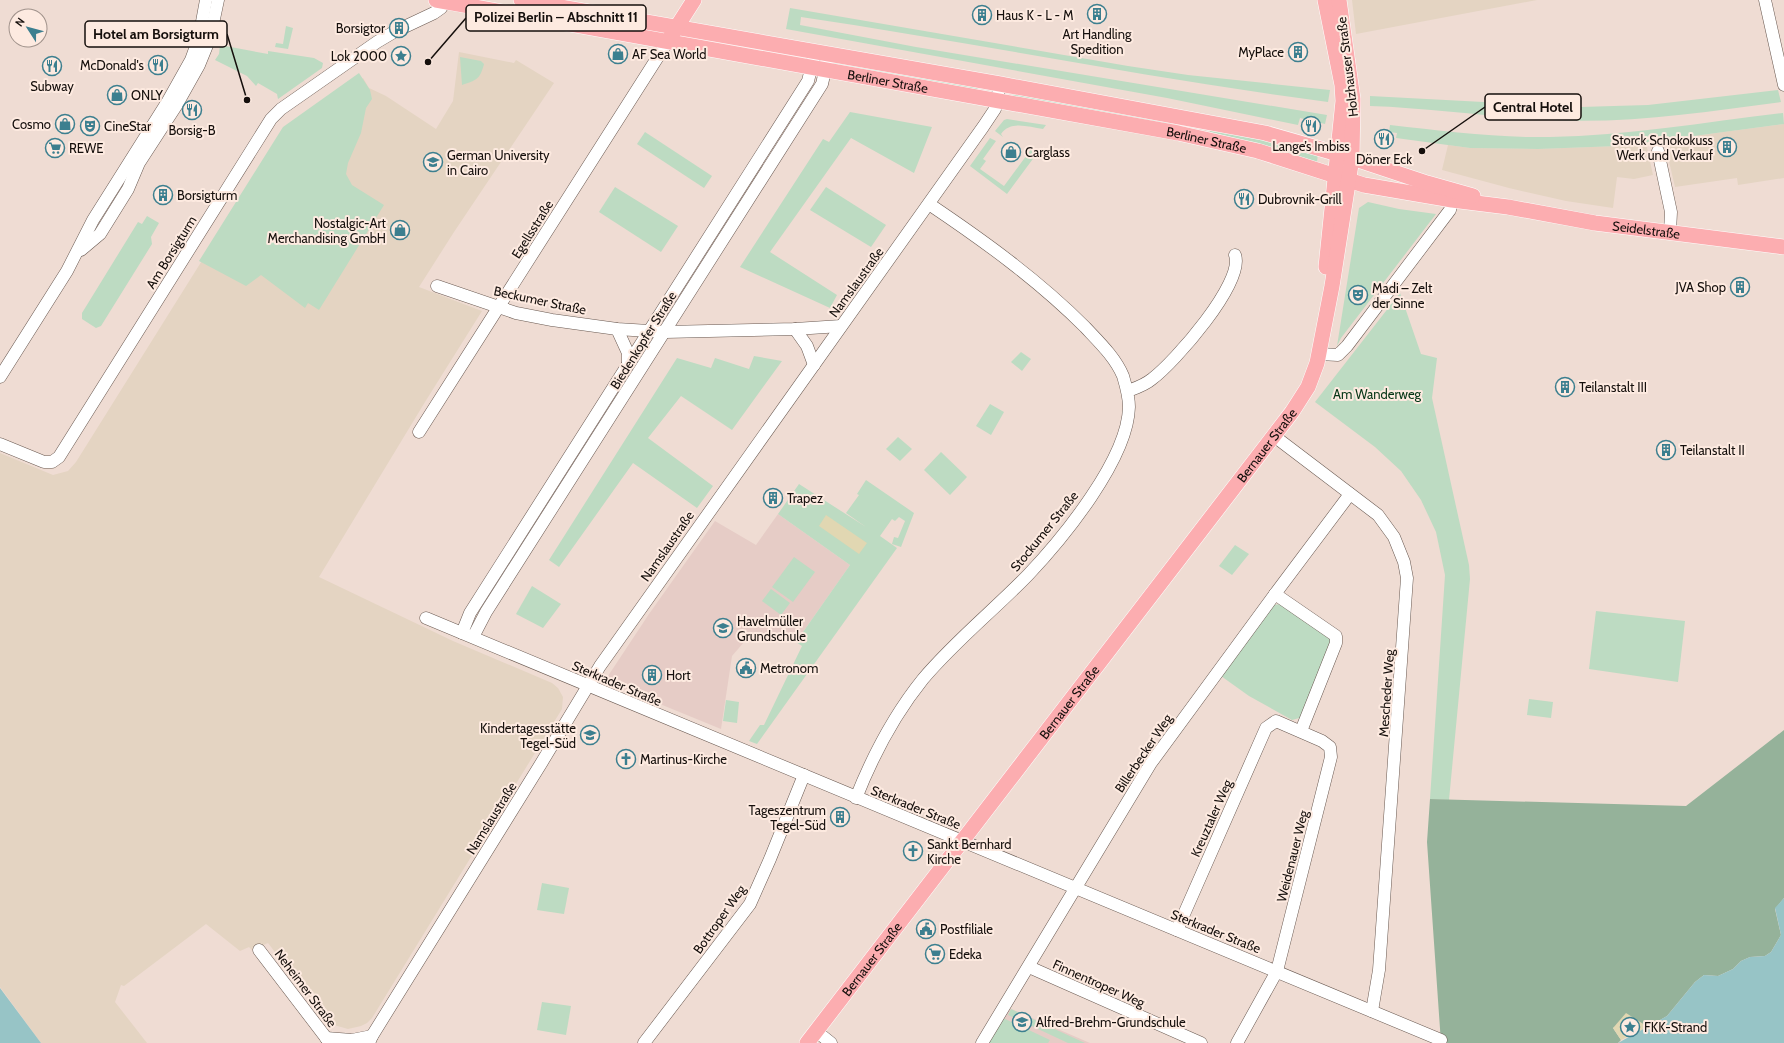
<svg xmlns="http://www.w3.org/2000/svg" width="1784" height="1043" font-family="Cabin,sans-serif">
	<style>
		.industrial { fill: #e4d4c2 }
		.education { fill: #e6ccc6 }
		.green { fill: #bddbc2 }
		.forest { fill: #95b29a }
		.sand { fill: #e1d7b2 }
		.water { fill: #97c4c6 }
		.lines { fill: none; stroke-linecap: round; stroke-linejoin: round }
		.minor-casing { stroke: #695951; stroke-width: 13 }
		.major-casing { stroke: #fff; stroke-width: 16 }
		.minor { stroke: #fff; stroke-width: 12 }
		.major { stroke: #fcadb0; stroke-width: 15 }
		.labels { text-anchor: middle; stroke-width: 4; stroke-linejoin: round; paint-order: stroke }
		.poi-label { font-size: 13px; fill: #150f0c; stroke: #fdeae0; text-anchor: start }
		.street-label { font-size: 13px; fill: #150f0c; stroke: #fdeae0 }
		.park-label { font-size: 13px; fill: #063717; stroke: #fdeae0 }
		.leader { fill: none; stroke: #150f0c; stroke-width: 1.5 }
		.callout-dot { fill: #150f0c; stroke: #fdeae0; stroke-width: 1.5 }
		.callout { fill: #fdeae0; stroke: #150f0c; stroke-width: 1.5 }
		.callout-label { font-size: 14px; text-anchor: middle; font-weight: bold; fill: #150f0c }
	</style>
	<rect width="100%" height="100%" fill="#efdcd3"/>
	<g class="industrial">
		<path d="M1352,0h185l-181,34z"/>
		<path d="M459,52l55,11 2,-3 38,23 -100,149 -35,55 63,24 -57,91 -106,175 134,64 99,42 6,5 5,9 -1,12 -190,309 -5,5 -6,3 -13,3 -14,-4 -6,-4 -60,-78 -16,7 -3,-3 -9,4 -34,-27 -82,62 -3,-1 -6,17 32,41h-106l-41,-56v-534l53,22 15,-4 8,-9 204,-326 83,-58 6,10 17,8 50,33 17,-28z"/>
		<path d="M1784,124v54l-46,7 -1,-7 -62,9 -11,-47z"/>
		<path d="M1646,143l7,32 -19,4 -17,-2 -4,31 -47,-7 -57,-13 -67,-18 6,-25 22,3 68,1 81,-3z"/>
	</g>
	<g class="education">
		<path d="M778,514l72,51 -54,77 -51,-1 -13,15 -11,73 -110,-45 -3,-8 41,-62 66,-93 41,24z"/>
		<path d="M1009,1008l81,35h-96l-5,-2z"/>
	</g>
	<g class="green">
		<path d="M790,8l338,58 60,9 142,15 -2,12c-176,-23 -351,-59 -527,-85l-1,8 116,22 411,68 -2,9 -25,-6 -2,7 -131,-27 -381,-69z"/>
		<path d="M286,26l7,2 -5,21 -13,-2 1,-4 7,1z"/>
		<path d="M220,45l48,9v-3l46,7 9,5 -1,5 -44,31 -1,-5 -19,-11 -2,3 -9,-10 -32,-16 4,-6z"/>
		<path d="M460,57l21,4 3,3c-4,15 -7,16 -22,21z"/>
		<path d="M833,61l145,24 -1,6 -145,-25z"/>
		<path d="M359,73l11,17 2,9 -6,9 -5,25 -13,30 -2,11 6,11 32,20 -65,105 -11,-7 -3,5 -44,-33 -15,11 -47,-25 84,-134z"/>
		<path d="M1778,90l3,12c-77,10 -153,22 -230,18 -60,-3 -121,-12 -181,-14v-10l210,11 68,-2z"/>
		<path d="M1013,93l163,31 -1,1 -163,-28z"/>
		<path d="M850,112l82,15 -18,46 -63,-35 -81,114 67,43 -7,13 -90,-41 83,-128 6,3z"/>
		<path d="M1783,113l1,11 -165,22 -81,3 -68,-1 -74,-10 1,-5 -8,-1 1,-7c53,6 107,13 160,12 78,-1 156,-15 233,-24z"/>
		<path d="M1007,119l39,6 -3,4c-15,-2 -32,-9 -42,5l2,3 -8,-6 9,-11z"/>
		<path d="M1211,128l107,25 -1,9 -59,-18 -48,-12z"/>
		<path d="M645,132l67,44 -8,12 -67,-44z"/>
		<path d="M990,138l6,3 -13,18 3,2 -6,8 24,17 28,-38 6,4 -31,42 -37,-28z"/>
		<path d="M615,187l63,39 -17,26 -62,-40z"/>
		<path d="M826,187l60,38 -15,22 -61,-37z"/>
		<path d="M1368,202l31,7 37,5 -95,124 -4,8 22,-138z"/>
		<path d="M147,216l12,7 -8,14 1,7 -51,82 -5,2 -14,-9v-6l56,-91 4,2z"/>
		<path d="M1400,293l21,61 16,4 -5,40 37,167 1,14 -21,221 -19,-1 15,-224 -9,-43 -15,-32 -20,-29 -26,-24 -60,-45z"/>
		<path d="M1021,352l10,7 -9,12 -11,-9z"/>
		<path d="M754,356l28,5 -50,69 -51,-34 -33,42 65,48 -16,22 -64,-45 -74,104 -10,-7 128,-202 34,10 4,-10 34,11z"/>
		<path d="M990,404l14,8 -13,23 -15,-9z"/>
		<path d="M898,437l14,12 -12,12 -14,-12z"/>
		<path d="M941,452l26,25 -17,18 -26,-25z"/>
		<path d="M866,480l48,33 -13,34 -9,-3 2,-7 4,1 7,-17 -6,-4 -4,4 -3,-2 -12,17 17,12 -140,196 -8,-3 11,-16h4l38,-79 -6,-4 54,-77 -72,-51 21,-30 67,43 -20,-14 13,-18 -2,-1z"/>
		<path d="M1235,545l14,9 -17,21 -13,-9z"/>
		<path d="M794,557l21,15 -22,30 -21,-15z"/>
		<path d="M532,586l29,18 -18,24 -27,-14z"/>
		<path d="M771,589l19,14 -9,12 -19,-14z"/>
		<path d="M1281,604l50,35v8l-28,70 -11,3 -43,-24 -28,-20 52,-71z"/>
		<path d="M1596,611l89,10 -7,61 -89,-13z"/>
		<path d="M1529,699l24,3 -2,16 -24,-3z"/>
		<path d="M726,700l13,2 -2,21 -14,-2z"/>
		<path d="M542,883l27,5 -5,26 -27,-4z"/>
		<path d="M542,1002l29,4 -5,29 -29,-5z"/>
		<path d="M1011,1009l74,34h-17l-60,-28z"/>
		<path d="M1003,1018l47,22 -2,3h-60z"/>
	</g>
	<path class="forest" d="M1784,730v168l-9,11 6,26 -10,17 -6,4 -15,1 -9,4 -8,8 -15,7 -14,-1 -9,7 -28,34 -19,11 -16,-9 -19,10 8,12 -3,3h-177l-14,-201 3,-43 256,7z"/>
	<g class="sand">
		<path d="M826,515l41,28 -8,11 -40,-28z"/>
		<path d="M1626,1013l22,14 -27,13 -8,-12z"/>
	</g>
	<g class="water">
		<path d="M1784,898v145h-166l49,-27 28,-34 9,-7 14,1 15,-7 8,-8 9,-4 15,-1 6,-4 10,-17 -6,-27z"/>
		<path d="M0,988l41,55h-41z"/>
	</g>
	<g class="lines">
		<g class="minor-casing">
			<g id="minor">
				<path d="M1765,0l19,85"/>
				<path d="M400,29l34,-16 7,-5 5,-8"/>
				<path d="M1658,151l13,61 -1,20"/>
				<path d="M81,250l19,-16 28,-45 11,-26 37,-57 23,-41 11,-27 8,-38"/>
				<path d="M437,286l79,27 36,7 65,9 48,3 130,-3 46,-3"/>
				<path d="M617,329l11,24v12"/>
				<path d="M795,329l12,17 7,19"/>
				<path d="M1320,354l18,1 9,-9 103,-136 4,-19"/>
				<path d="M0,377l67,-106 26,-51 75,-119 23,-41 8,-22 7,-38"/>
				<path d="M1128,391c8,-3 17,-6 24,-12 22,-16 93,-97 83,-124"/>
				<path d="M419,432l249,-391"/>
				<path d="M1274,436l104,79 16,22 10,25 3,16 -28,392 -7,41"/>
				<path d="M0,444l44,18h8l7,-5 212,-338 10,-10 96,-67 22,-13"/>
				<path d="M1275,594l61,42v7l-35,88"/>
				<path d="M426,618l1015,422"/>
				<path d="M462,633l8,-20 338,-532 7,-29"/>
				<path d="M473,637l13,-25 336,-528 5,-22"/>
				<path d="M856,798c17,-43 38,-83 67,-119 32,-38 71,-69 105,-104 35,-37 100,-116 101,-168 0,-11 -3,-21 -6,-31 -8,-19 -24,-34 -38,-49 -47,-47 -101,-86 -156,-123"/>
				<path d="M1177,930l89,-202 10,-7 46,20 8,6 1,10 -54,214 -40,72"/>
				<path d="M259,950l71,93"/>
				<path d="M1029,967l172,76"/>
				<path d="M816,1031l15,12"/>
				<path d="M326,1038l26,2 20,-4"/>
				<path d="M369,1043l3,-7 170,-274 58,-96 383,-539 12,-18 5,-25"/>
				<path d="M644,1043l106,-139 20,-45 34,-84"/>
				<path d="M982,1043l169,-280 124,-169 75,-100"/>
			</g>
		</g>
		<g class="major-casing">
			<g id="major">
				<path id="s1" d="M436,0l742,133 80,18 106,34 88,15 56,7 87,16 189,24"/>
				<path d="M521,0l479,84 265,49 87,25 75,25 46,13"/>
				<path d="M1325,0l17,85 1,16 -17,166"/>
				<path d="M671,36l23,-36"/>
				<path id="s2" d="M807,1043l485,-631 16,-25 9,-24 15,-77 20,-128 1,-59 -14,-99"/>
			</g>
		</g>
		<use href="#minor" class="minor"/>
		<use href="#major" class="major"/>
	</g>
	<defs>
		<g id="building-ring" transform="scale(1)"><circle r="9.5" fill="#fdeae0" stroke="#3c7f8f" stroke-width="1.5"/><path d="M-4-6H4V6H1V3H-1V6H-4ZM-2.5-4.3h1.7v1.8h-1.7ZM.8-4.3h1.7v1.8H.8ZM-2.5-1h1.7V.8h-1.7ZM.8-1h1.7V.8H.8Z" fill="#3c7f8f"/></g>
		<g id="shop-ring" transform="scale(1)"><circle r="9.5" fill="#fdeae0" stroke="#3c7f8f" stroke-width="1.5"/><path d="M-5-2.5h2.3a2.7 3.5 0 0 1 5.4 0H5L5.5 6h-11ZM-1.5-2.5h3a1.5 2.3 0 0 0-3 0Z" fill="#3c7f8f"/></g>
		<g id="sight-ring" transform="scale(1)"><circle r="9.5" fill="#fdeae0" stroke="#3c7f8f" stroke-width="1.5"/><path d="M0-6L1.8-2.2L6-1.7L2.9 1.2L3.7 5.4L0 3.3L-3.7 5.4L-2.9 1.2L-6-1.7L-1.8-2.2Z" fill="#3c7f8f"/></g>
		<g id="restaurant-ring" transform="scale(1)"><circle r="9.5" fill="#fdeae0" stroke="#3c7f8f" stroke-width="1.5"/><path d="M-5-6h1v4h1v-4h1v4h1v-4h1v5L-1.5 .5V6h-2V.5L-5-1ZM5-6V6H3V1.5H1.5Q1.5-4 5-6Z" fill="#3c7f8f"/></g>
		<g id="theatre-ring" transform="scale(1)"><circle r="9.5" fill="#fdeae0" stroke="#3c7f8f" stroke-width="1.5"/><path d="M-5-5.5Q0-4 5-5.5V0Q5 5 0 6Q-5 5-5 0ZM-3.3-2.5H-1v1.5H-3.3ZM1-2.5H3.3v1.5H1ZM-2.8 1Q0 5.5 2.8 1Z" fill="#3c7f8f"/></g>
		<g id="supermarket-ring" transform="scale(1)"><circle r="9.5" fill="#fdeae0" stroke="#3c7f8f" stroke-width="1.5"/><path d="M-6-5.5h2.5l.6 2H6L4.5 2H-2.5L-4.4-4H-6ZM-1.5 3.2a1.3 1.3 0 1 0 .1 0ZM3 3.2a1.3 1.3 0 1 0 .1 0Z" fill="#3c7f8f"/></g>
		<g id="university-ring" transform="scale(1)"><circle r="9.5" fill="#fdeae0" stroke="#3c7f8f" stroke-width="1.5"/><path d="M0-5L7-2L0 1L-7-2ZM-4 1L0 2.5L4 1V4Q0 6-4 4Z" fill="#3c7f8f"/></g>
		<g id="school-ring" transform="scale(1)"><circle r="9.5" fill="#fdeae0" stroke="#3c7f8f" stroke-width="1.5"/><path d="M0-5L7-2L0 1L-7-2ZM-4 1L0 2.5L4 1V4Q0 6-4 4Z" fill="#3c7f8f"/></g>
		<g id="civic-ring" transform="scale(1)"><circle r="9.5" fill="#fdeae0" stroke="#3c7f8f" stroke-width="1.5"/><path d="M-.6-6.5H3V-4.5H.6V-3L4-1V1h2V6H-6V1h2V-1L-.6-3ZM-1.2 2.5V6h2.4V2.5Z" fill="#3c7f8f"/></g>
		<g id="church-ring" transform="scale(1)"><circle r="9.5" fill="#fdeae0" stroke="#3c7f8f" stroke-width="1.5"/><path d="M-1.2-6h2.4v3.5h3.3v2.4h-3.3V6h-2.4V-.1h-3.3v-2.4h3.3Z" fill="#3c7f8f"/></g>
	</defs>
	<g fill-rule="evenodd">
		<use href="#building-ring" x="1097" y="14"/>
		<use href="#building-ring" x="982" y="15"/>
		<use href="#building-ring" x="399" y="28"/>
		<use href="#building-ring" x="1298" y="52"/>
		<use href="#shop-ring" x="618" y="54"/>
		<use href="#sight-ring" x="401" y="56"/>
		<use href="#restaurant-ring" x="158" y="65"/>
		<use href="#restaurant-ring" x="52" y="66"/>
		<use href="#shop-ring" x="117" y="95"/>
		<use href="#restaurant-ring" x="192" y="110"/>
		<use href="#shop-ring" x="65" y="124"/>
		<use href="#theatre-ring" x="90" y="126"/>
		<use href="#restaurant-ring" x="1311" y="126"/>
		<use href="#restaurant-ring" x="1384" y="139"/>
		<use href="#building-ring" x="1727" y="147"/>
		<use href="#supermarket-ring" x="55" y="148"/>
		<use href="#shop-ring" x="1011" y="152"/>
		<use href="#university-ring" x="433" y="162"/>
		<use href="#building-ring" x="163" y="195"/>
		<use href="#restaurant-ring" x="1244" y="199"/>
		<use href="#shop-ring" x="400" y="230"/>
		<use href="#building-ring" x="1740" y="287"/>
		<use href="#theatre-ring" x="1358" y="295"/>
		<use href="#building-ring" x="1565" y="387"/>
		<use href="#building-ring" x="1666" y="450"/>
		<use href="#building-ring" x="773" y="498"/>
		<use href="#school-ring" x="723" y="628"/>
		<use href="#civic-ring" x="746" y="668"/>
		<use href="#building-ring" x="652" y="675"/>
		<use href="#school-ring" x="590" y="735"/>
		<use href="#church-ring" x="626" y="759"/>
		<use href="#building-ring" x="840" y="817"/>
		<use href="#church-ring" x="913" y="851"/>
		<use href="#civic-ring" x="926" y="929"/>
		<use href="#supermarket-ring" x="935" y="954"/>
		<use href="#school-ring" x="1022" y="1022"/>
		<use href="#sight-ring" x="1630" y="1027"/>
	</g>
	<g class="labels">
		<g class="poi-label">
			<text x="996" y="20">Haus K - L - M</text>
			<text x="385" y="33" text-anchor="end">Borsigtor</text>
			<text x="1097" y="39" text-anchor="middle">Art Handling<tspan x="1097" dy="15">Spedition</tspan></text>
			<text x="1284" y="57" text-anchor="end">MyPlace</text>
			<text x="632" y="59">AF Sea World</text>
			<text x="387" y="61" text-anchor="end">Lok 2000</text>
			<text x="144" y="70" text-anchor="end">McDonald's</text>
			<text x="52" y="91" text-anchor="middle">Subway</text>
			<text x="131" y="100">ONLY</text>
			<text x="51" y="129" text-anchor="end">Cosmo</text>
			<text x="104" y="131">CineStar</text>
			<text x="192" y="135" text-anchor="middle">Borsig-B</text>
			<text x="1713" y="145" text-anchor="end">Storck Schokokuss<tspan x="1713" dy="15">Werk und Verkauf</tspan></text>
			<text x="1311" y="151" text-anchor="middle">Lange’s Imbiss</text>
			<text x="69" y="153">REWE</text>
			<text x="1025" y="157">Carglass</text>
			<text x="447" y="160">German University<tspan x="447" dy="15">in Cairo</tspan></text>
			<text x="1384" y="164" text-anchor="middle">Döner Eck</text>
			<text x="177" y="200">Borsigturm</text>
			<text x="1258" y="204">Dubrovnik-Grill</text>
			<text x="386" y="228" text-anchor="end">Nostalgic-Art<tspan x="386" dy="15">Merchandising GmbH</tspan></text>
			<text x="1726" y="292" text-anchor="end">JVA Shop</text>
			<text x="1372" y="293">Madi – Zelt<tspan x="1372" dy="15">der Sinne</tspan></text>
			<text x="1579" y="392">Teilanstalt III</text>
			<text x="1680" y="455">Teilanstalt II</text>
			<text x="787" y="503">Trapez</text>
			<text x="737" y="626">Havelmüller<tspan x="737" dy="15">Grundschule</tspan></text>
			<text x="760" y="673">Metronom</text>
			<text x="666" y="680">Hort</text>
			<text x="576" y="733" text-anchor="end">Kindertagesstätte<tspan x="576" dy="15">Tegel-Süd</tspan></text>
			<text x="640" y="764">Martinus-Kirche</text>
			<text x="826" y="815" text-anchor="end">Tageszentrum<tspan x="826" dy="15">Tegel-Süd</tspan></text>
			<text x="927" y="849">Sankt Bernhard<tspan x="927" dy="15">Kirche</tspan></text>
			<text x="940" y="934">Postfiliale</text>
			<text x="949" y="959">Edeka</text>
			<text x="1036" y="1027">Alfred-Brehm-Grundschule</text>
			<text x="1644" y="1032">FKK-Strand</text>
		</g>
		<g class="street-label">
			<text transform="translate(1347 67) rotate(-97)" y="5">Holzhauser Straße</text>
			<text dy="5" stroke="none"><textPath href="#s1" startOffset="459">Berliner Straße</textPath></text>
			<text dy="5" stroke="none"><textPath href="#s1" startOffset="783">Berliner Straße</textPath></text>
			<text transform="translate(532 229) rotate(-58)" y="5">Egellsstraße</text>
			<text dy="5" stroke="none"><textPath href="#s1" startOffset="1233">Seidelstraße</textPath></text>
			<text transform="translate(171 252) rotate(-58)" y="5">Am Borsigturm</text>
			<text transform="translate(856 282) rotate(-54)" y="5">Namslaustraße</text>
			<text transform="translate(540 300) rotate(12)" y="5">Beckumer Straße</text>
			<text transform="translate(643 340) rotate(-58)" y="5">Biedenkopfer Straße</text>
			<text dy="5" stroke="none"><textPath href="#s2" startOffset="754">Bernauer Straße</textPath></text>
			<text transform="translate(1044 531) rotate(-51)" y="5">Stockumer Straße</text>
			<text transform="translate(667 546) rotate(-55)" y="5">Namslaustraße</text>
			<text transform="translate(617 683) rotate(23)" y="5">Sterkrader Straße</text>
			<text transform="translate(1386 693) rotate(-86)" y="5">Mescheder Weg</text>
			<text dy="5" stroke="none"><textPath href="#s2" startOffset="430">Bernauer Straße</textPath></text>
			<text transform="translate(1143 753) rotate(-56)" y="5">Billerbecker Weg</text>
			<text transform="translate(916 807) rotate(22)" y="5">Sterkrader Straße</text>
			<text transform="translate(491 818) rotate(-58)" y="5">Namslaustraße</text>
			<text transform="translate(1211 818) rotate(-66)" y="5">Kreuztaler Weg</text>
			<text transform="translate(1292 856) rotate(-76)" y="5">Weidenauer Weg</text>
			<text transform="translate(719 919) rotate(-55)" y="5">Bottroper Weg</text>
			<text transform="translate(1216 931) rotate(22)" y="5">Sterkrader Straße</text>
			<text dy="5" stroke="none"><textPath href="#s2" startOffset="106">Bernauer Straße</textPath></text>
			<text transform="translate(1099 983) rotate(24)" y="5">Finnentroper Weg</text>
			<text transform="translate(306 988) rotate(53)" y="5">Neheimer Straße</text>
		</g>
		<g class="park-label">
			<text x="1377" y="399">Am Wanderweg</text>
		</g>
	</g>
	<path class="leader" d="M428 62L466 18M247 100L227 34M1422 151L1485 107"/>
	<g class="callout-dot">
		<circle cx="428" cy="62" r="4"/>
		<circle cx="247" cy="100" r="4"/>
		<circle cx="1422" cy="151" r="4"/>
	</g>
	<g class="callout">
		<rect x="466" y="5" width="180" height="26" rx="4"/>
		<rect x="85" y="21" width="142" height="26" rx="4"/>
		<rect x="1485" y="94" width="96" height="26" rx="4"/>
	</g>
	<g class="callout-label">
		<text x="556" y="22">Polizei Berlin – Abschnitt 11</text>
		<text x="156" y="39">Hotel am Borsigturm</text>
		<text x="1533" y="112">Central Hotel</text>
	</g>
	<g transform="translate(28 28) rotate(306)"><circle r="19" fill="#fdeae0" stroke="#a0928b"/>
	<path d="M0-3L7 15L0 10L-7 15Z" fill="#3c7f8f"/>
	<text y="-6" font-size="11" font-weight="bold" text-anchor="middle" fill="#150f0c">N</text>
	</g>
</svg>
